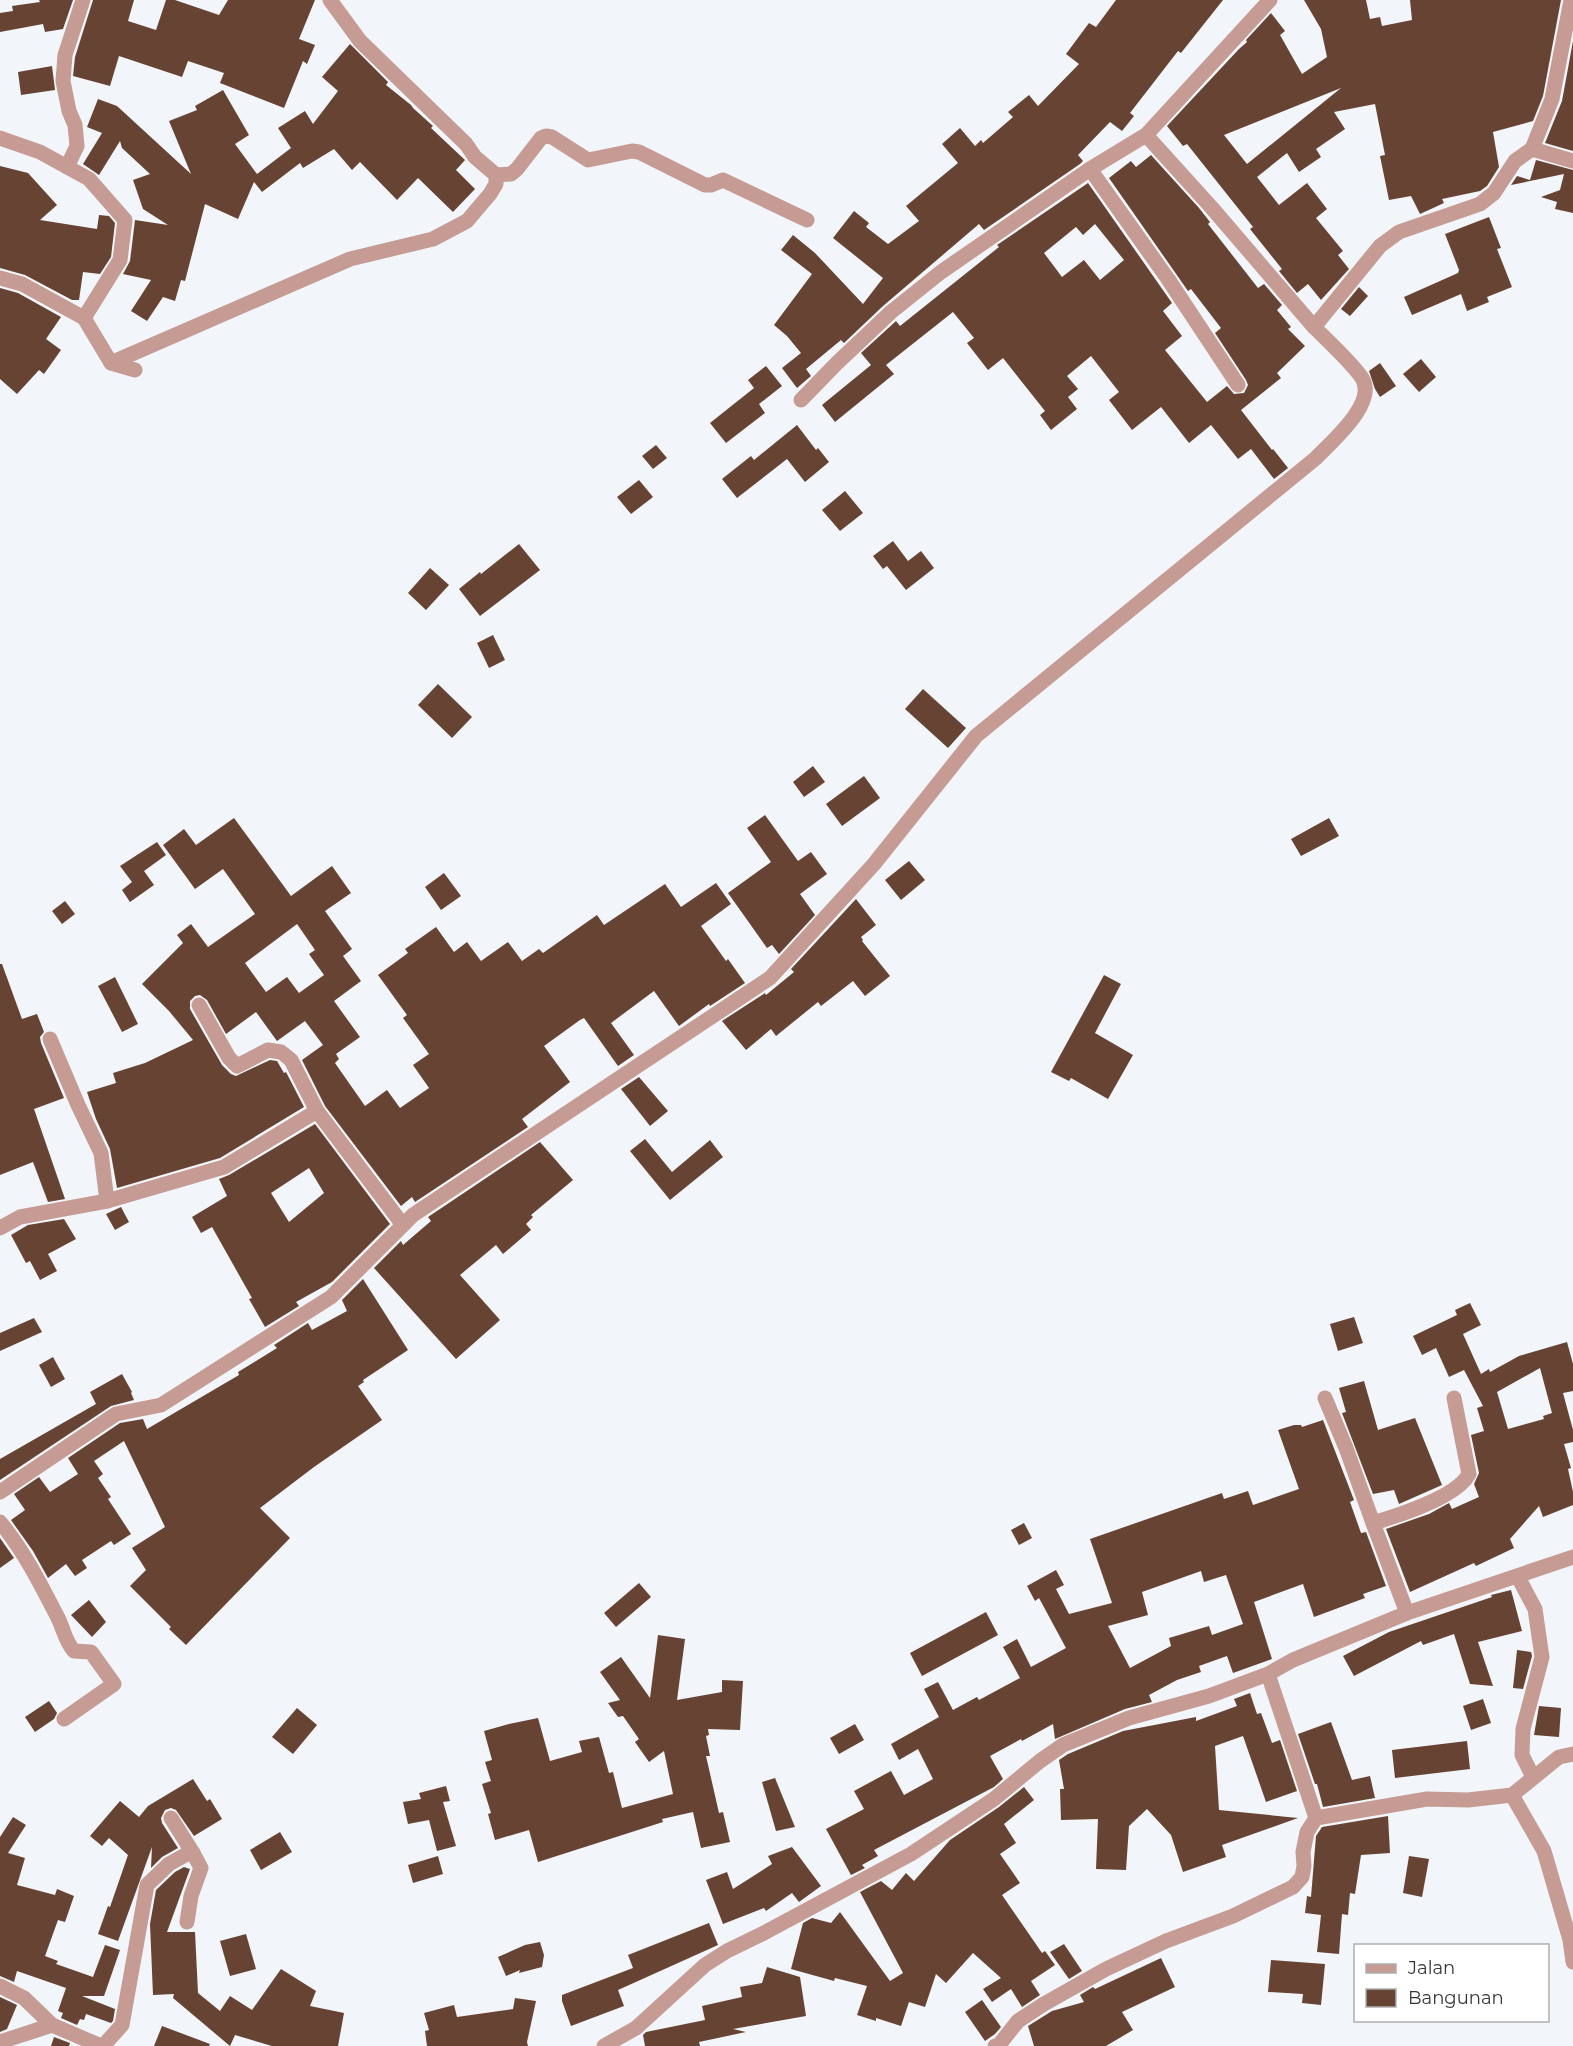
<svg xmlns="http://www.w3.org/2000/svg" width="1573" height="2046" font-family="Montserrat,sans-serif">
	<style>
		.building { fill: #674333; fill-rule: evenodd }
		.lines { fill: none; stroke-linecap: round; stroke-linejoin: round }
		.street { stroke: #c59b94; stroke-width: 15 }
	</style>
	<rect width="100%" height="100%" fill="#f2f6fa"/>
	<g class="building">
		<path d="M39,0h34l-10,29 -18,3 -2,-8 -43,8v-19l13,-2 -1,-5 28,-4z"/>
		<path d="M93,0h41l-6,21 28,9 10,-30h9l44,15 9,-15h87l-16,39 16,6 -8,19 -4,-3 -19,47 -64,-25 4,-10 -36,-12 -6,16 -63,-21 -9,30 -37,-10 2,-19z"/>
		<path d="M1116,0h107l-42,53 -3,-2 -48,62 4,3 -12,15 -12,-9 -32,33 5,6 -3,3 -96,66 -5,-6 -96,82 -39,37 -3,-3 -35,29 5,7 -14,12 -15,-20 19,-15 -14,-17 -13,-11 38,-51 -31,-24 12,-15 22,18 48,51 20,-26 -50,-40 21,-27 15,12 -3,4 22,17 31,-23 -13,-15 52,-43 -16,-19 18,-16 15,18 6,-6 2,3 30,-26 -5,-5 21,-17 9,11 41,-42 -13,-10 23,-31 7,4z"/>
		<path d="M1304,0h62l4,19 10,-2 2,9 30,-6 -2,-20h151l-18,96 -10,25 -40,11 6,35 -12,19 -7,5 -38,8 2,4 -24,11 -9,-18 -22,4 -9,-44 5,-1 -10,-51 -41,8 11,17 -29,20 5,8 -22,15 -12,-19 -30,24 22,28 28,-22 20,26 -11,9 27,33 -5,4 11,14 -28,31 -13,-16 -11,9 -18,-22 3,-2 -32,-40 3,-2 -66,-83 -4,2 -16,-20 72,-77 8,-7 -1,-2 25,-27 14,18 -5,4 22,39 25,-17 -6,-28zM1341,88l-94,76 -23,-29z"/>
		<path d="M1573,41v110l-28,-8 17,-42z"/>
		<path d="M350,44l38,38 -2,3 25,20 2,3 20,18 -2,2 34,32 -9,10 19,19 -22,23 -35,-34 -21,22 -37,-38 -8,8 -18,-21 -31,19 -3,-5 -38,29 -8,-10 -16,37 -33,-15 -20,77 -4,-1 -6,21 -12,-4 -16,24 -16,-10 20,-31 -28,-6 7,-13 5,-41 33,5 -25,-16 -10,-29 17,-6 -28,-26 -2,-7 -21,34 -16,-11 19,-31 -15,-6 11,-28 19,7 74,68 -22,-53 28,-11 -2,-4 28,-16 26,45 -14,9 22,30 34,-26 -13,-20 27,-17 8,13 25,-33 -16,-14z"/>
		<path d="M52,66l3,24 -34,5 -3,-23z"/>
		<path d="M1151,155l48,53 11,14 -2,2 50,64 6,-4 18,21 -5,5 14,17 -3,2 17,17 -28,27 4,5 -40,32 31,40 1,-1 15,19 -14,11 -23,-30 -13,10 -27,-34 -22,18 -28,-36 -29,23 -23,-30 10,-8 -28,-36 -24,20 11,13 -10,8 9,12 -26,21 -11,-15 5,-4 -42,-53 -15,12 -21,-27 7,-5 -21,-26 -67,53 8,9 -59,48 -13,-17 49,-40 -10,-12 35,-32 4,5 99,-79 -2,-2 91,-62 84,120 -9,8 19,25 -17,14 42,52 20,-16 7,8 10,-1 4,-8 -2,-5 -31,-47 6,-5 -30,-39 -3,2 -79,-113 22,-17 5,6zM1095,224l29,36 -24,20 -16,-20 -22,17 -18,-24 32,-26 7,8z"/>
		<path d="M1536,160l37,10v43l-18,-4 2,-7 -16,-5 19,-7 4,-16 -53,11 6,-9 13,4z"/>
		<path d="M0,166l28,7 29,32 -17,15 57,9 2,-14 10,1 6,7 -4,34 -11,17 -17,-2 -4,28h-7l-47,-25 -25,-7z"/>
		<path d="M1489,217l12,31 -4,1 15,38 -25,10 2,5 -22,9 -6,-17 -49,21 -8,-18 54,-24 1,-3 -14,-36z"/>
		<path d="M1359,287l9,9 -18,20 -9,-7z"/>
		<path d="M0,288l18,5 43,24 -15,22 15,11 -17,24 -5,-4 -22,24 -17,-15z"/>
		<path d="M1421,359l15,18 -17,15 -16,-18z"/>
		<path d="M1380,363l16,23 -16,11 -5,-8 -6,-18z"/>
		<path d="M766,366l16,20 -23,18 6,9 -39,30 -16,-20 44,-35 -6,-8z"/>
		<path d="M797,425l19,25 2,-2 11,14 -24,20 -18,-23 -50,39 -15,-19 29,-23 3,4z"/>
		<path d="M656,445l11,13 -14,11 -11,-13z"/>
		<path d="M639,480l14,17 -22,17 -14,-17z"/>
		<path d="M845,491l18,22 -23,18 -18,-21z"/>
		<path d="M893,541l15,20 13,-10 13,17 -28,22 -19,-24 -4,3 -10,-13z"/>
		<path d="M519,544l21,26 -60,46 -21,-27 21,-17 1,2z"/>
		<path d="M430,568l19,17 -23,25 -18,-17z"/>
		<path d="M493,635l12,25 -16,8 -12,-25z"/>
		<path d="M438,684l34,33 -20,21 -34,-33z"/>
		<path d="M923,689l43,39 -18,20 -43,-39z"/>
		<path d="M813,766l12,16 -21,15 -11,-15z"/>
		<path d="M864,776l16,22 -38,28 -16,-22z"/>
		<path d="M765,815l33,46 13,-9 16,22 -27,20 15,21 -36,39 -7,-9 -5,3 -39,-55 43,-31 -24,-34z"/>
		<path d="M234,818l57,78 41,-30 19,27 -26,18 27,38 -9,7 18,25 -27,20 26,36 -24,17 3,5 -4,4 30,43 22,-16 13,18 29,-20 -16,-23 16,-11 -26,-36 4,-3 -29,-40 30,-22 -3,-4 31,-22 18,25 13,-10 14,19 27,-19 14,19 17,-12 4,4 54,-38 7,10 61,-41 16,23 35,-24 15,21 -30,22 25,35 2,-2 17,24 -35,23 -1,-2 -30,22 -25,-35 -43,32 23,32 -16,11 -34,-48 -4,2 -36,26 26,36 -48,37 6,8 -113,75 -3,-5 -11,9 -76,-100 -23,-46 21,-15 -18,-24 -28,20 -21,-29 -30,22 -19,-34 -7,-5 -5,1 -5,5v8l32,56 9,9 5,2 34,-16 7,1 7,12 2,-1 18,35 -84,51 -103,30 -7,-39 -14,-30 -9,-27 29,-9 -3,-10 32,-10 48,-23 -24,-29 -27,-27 41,-41 -6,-8 14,-11 17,23 47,-33 -32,-45 -28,20 -32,-44 21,-16 12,16zM297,924l18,26 -6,4 15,21 -25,18 -12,-16 -21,15 -21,-29z"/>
		<path d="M1329,818l10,18 -38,20 -10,-17z"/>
		<path d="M157,842l9,13 -22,16 10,14 -24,17 -8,-12 10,-8 -12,-16z"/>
		<path d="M909,861l16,19 -24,20 -16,-20z"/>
		<path d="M444,873l17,23 -20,14 -16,-23z"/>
		<path d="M856,899l20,26 -15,12 2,3 -1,1 28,35 -25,20 -12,-15 -32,25 -3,-4 -42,34 -5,-7 -25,21 -24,-29 43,-28 1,2 28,-23 -3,-3z"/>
		<path d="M65,901l10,13 -13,10 -10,-13z"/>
		<path d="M0,964h2l20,55 15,-5 7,18 -4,5 1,6 23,55 -30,11 31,90 -17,3 -15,-40 -33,13z"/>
		<path d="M1104,975l17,9 -26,49 38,22 -25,44 -37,-21 -2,3 -18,-9z"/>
		<path d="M115,977l23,47 -16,8 -24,-46z"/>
		<path d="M639,1077l29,34 -18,15 -29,-37z"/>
		<path d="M315,1124l75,100 -58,58 -36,20 3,4 -34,21 -16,-28 3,-1 -40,-71 -11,6 -9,-16 35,-21 -8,-17 10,-4zM309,1168l15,25 -35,29 -18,-29z"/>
		<path d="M645,1139l27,33 38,-32 13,17 -53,43 -40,-49z"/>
		<path d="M540,1142l33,38 -42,35 2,2 -7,7 5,6 -28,24 -7,-9 -36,30 40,45 -44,39 -82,-91 27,-27 2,4 28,-24 -3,-4z"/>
		<path d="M121,1207l8,15 -14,8 -9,-16z"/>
		<path d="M64,1219l12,20 -28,15 9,17 -17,9 -10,-19 -4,2 -15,-28 17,-10z"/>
		<path d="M363,1279l45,71 -45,30 1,2 -6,4 24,34 -68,47 -54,41 30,30 -104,107 -17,-16 2,-2 -41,-41 16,-16 -14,-22 33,-21 -41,-86 -30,20 9,13 -5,4 13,19 -3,2 23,35 -17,11 -3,-4 -29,19 5,8 -12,8 -9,-12 -18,14 -15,-27 -22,-31 14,-10 -11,-16 25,-17 11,15 28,-18 -10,-16 52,-35 23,-4 4,10 92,-54 -1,-3 39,-24 -3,-3 34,-22 4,7 35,-19 -5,-11z"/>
		<path d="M1470,1303l11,22 -18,9 18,40 8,-5 1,3 29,-16 48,-14 6,22v27l-10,2 10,37v12l-9,2 7,24 -3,1 5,23v13l-30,12 -4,-11 -29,33 4,9 -38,18 -2,-3 -64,29 -24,-63 43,-15 20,-11 3,6 27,-12 -5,-13 5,-11 -8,-38 13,-4 -7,-23 6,-2 -19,-36 -15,7 -13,-29 -14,7 -9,-19 44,-21 -2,-5zM1540,1368l12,45 -9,3 1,3 -36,10 -11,-37z"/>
		<path d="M1354,1317l9,26 -25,8 -8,-27z"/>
		<path d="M34,1318l8,14 -42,19v-18z"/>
		<path d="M53,1357l12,22 -14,8 -12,-22z"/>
		<path d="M122,1374l10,18 -1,1 3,7 -23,6 -111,74v-21l96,-55 -6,-12z"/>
		<path d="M1364,1381l14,49 37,-12 27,67 -43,19 -5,-14 -21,4 -31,-81 4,-1 -7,-24z"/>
		<path d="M1323,1420l31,80 -4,2 11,31 5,-1 20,54 -23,8 2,4 -51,19 -11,-33 -49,18 18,57 -39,14 -6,-17 -28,10 2,6 -24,8 -28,15 3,7 -27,7 -70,30 -2,-15 -31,17 -1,-2 -31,17 13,23 -9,8 -120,63 4,6 -16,9 3,3 -14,7 -25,-46 38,-20 -10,-18 37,-20 13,24 29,-16 -15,-30 -19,11 -8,-16 48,-27 -15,-28 14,-7 15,28 24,-13 2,3 41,-22 -17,-31 14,-8 14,28 35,-19 -27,-50 -4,3 -8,-15 29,-16 8,15 -8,4 13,25 43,-11 -22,-64 132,-46 2,6 24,-8 5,14 46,-16 -21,-59 16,-5h7l1,2zM1201,1571l3,11 22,-7 17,49 -31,11 -3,-9 -40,12 2,8 -41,22 -22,-42 40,-11 -6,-23z"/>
		<path d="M1024,1523l8,15 -13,7 -8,-15z"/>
		<path d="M0,1538l14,20 -14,10z"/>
		<path d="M639,1583l12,14 -35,30 -12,-14z"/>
		<path d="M1511,1590l11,41 -44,11 15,44 -23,-2 -16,-50 -31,11 -2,-4 -67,35 -11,-20 46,-24 103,-35 -1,-2z"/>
		<path d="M89,1600l17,22 -14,15 -21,-22z"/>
		<path d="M986,1612l12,23 -76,41 -12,-23z"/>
		<path d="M658,1635l27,4 -8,61 45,-8v-12l21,1 -3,49 -32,-1 1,6 -3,1 4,20h-4l13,57 4,-1 7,30 -29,6 -8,-36 -31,7 1,3 -125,40 -9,-32 -34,10 -7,-26 3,-1 -9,-29 9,-3 -6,-19 7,-2 -8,-29 25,-7 29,-6 12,43 32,-9 -3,-11 20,-4 10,36 4,-1 9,36 51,-14 -9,-43 -15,11 -14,-20 4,-3 -16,-23 -5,1 -10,-14 12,-3 -20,-28 21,-15 29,41z"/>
		<path d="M1517,1650l14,2 1,4 -9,33 -10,-1z"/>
		<path d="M1250,1693l7,21 4,-1 11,30 8,-3 17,51 -31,11 -23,-66 -28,10 4,64 79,8 -76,27 4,12 -43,15 -12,-37 -24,-26 -18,17 -3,44 -30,-1 2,-50 -37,1 -1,-31h4l-5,-29 9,-6 55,-23 73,-14v4l41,-15 -3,-7z"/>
		<path d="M1483,1699l8,24 -20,7 -8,-24z"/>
		<path d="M49,1701l8,12 -3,6 -19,13 -10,-15z"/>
		<path d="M1539,1706l22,2 -2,29 -25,-2z"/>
		<path d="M297,1708l20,17 -24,29 -21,-17z"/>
		<path d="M1331,1722l21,58 18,-4 5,22 -52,9 -6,-23h-2l-17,-50z"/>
		<path d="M855,1724l9,16 -25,14 -9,-16z"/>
		<path d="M1467,1741l3,28 -75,9 -3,-28z"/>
		<path d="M775,1778l20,49 -19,4 -14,-49z"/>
		<path d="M193,1779l14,22 3,-2 12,20 -28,17 -18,-26 -5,-2 -6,2 -4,8 1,5 16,25 -16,9 -11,11 1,-21 -34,94 -20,-7 10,-28 2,1 18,-52 -19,-17 -7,8 -12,-10 30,-35 19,16 9,-11z"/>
		<path d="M446,1786l4,15 -7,1 13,44 -19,5 -8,-31 -21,4 -5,-22 18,-3 -2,-6z"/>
		<path d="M1024,1787l10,13 -30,24 12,19 -16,11 20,29 -18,12 40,58 3,-2 10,14 -24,16 9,14 -18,12 -11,-18 -19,13 -9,-13 18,-11 -28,-25 -27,30 -10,-9 -11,33 -16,-5 -8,24 -25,-8v3l-19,-6 10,-29 -32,-8 -1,3 -43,-12 12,-46 9,-5 19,5 9,-11 50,69 13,-8 -43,-81 21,-11 11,9 14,-17 8,8 36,-41 49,-33z"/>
		<path d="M1388,1816l2,37 -29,2 -6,39 -5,-1 -2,22 -6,-1 -3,40 -22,-2 4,-37 -16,-2 2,-17 4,1 5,-61 6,-9z"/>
		<path d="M13,1817l13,8 -18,28 17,5 -8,27 38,10 2,-6 17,7 -9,26 -7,-2 -13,36 13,5 -2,3 37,13 12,-32 15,5 -16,46h-22l33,13 -2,12 -2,2 -25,-9 -2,6 -4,-1 -3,6 -16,-7 2,-5 -5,-2 8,-23 -49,-17 -3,11 -14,-6v-139z"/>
		<path d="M280,1832l12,20 -31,18 -11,-20z"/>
		<path d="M792,1847l29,39 -22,16 -7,-9 -26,18 -2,-3 -41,16 -17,-44 21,-8 6,17 39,-25 -4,-8z"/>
		<path d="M438,1856l5,18 -30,9 -5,-18z"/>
		<path d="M1409,1856l20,3 -7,38 -19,-4z"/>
		<path d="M184,1867l6,2 -23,63h28l3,61 22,18 10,-15 22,14 29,-41 35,22 -6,15 34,7 -6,33h-66l-37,-11 -5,11 -57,-48 1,-4 -21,1 -3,-71 6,-34 19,-18z"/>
		<path d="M709,1923l9,22 -100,45 6,16 -53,20 -9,-25v-6l71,-27 -5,-13z"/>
		<path d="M246,1934l10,35 -26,7 -10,-35z"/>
		<path d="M540,1942l4,13 -2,12 -23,6 1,-3 -14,6 -8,-19 27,-12z"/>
		<path d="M1064,1944l18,27 -13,8 -19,-27z"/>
		<path d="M1161,1958l14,29 -53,25 11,18 -27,16h-72l-6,-20 24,-15 32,-9 -4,-7 13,-8 2,2z"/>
		<path d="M1271,1960l54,4 -4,41 -19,-2 1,-9 -35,-2z"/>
		<path d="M767,1967l33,10 6,39 -73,13 13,3 -47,10 1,4h-55l-2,-11 3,-3 59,-12 -3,-14 40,-9 -2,-10 22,-4z"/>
		<path d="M0,1997l17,8 -10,24 -7,3z"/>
		<path d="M515,1998l21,3 -9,41 1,4h-101l-2,-15 4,-1 -5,-17 30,-8 3,12 56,-8z"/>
		<path d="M982,2000l19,27 -6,7 -10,7 -20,-29z"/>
		<path d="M162,2026l48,18 -1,2h-55z"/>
		<path d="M54,2037l16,6 -1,3h-18z"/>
	</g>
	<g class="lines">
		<g class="street">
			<path d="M1270,0l-124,135 66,73 102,119"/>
			<path d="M0,138l40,14 49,27 36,41 -5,40 -36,58"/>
			<path d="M1532,149l20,-50 19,-99"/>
			<path d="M67,167l10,-21 -2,-21 -6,-14 -6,-30 2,-26 18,-55"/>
			<path d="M1090,169l78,110 70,106"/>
			<path d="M496,175l15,-1 6,-5 24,-31 5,-2 6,1 36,23 44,-9 7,1 66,33h6l12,-5 84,40"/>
			<path d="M0,278l22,6 62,34 27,45 24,7"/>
			<path d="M111,363l239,-104 83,-20 34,-18 23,-27 6,-10v-9l-21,-18 -9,-13 -106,-103 -30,-41"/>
			<path d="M801,400l36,-37 54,-51 50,-40 149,-103 56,-34"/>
			<path d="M199,1005l30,53 8,8 31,-16 13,2 10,8 26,51 86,114"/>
			<path d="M50,1039l28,66 23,48 6,48"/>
			<path d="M0,1228l20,-11 87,-16 117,-34 93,-56"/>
			<path d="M1325,1398l21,50 27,75"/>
			<path d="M0,1492l116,-78 45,-9 170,-108 82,-82 357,-237 104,-114 102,-128 340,-278c15,-16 62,-55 46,-80 -10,-15 -34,-37 -48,-51l66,-81 19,-14 81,-28 14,-11 21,-32 17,-12 41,12"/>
			<path d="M0,1522c24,29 41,63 58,96 6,12 7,23 16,33l17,1 23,32 -50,35"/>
			<path d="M1518,1577l17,32 7,48 -19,72 -1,26 11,22"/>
			<path d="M1407,1613l-34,-90c24,-7 84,-26 96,-49l-15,-76"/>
			<path d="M1268,1674l48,144"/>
			<path d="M1512,1795l32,56 26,89 3,22"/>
			<path d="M171,1818l22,35"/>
			<path d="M0,1986l24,12 28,27"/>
			<path d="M0,2042l52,-17 49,21"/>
			<path d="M103,2046l19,-21 25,-140 22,-21 18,-10 6,-1 8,15 -10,28 -4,26"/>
			<path d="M604,2046l32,-18 69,-63 22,-14 37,-18 147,-79 83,-55 46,-38 23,-16 66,-27 80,-22 59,-22 25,-14 114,-47 166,-56"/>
			<path d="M995,2046l4,-1 19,-24 26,-17 62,-35 60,-28 67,-25 60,-29 9,-10 2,-11 -1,-14 4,-20 9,-14 111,-19 41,1 44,-5 47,-38 14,-3"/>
		</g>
	</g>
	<rect x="1354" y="1944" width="195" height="78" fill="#ffffff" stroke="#afafb0" stroke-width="1.5"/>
	<rect x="1366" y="1964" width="30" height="9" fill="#c59b94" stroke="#afafb0" stroke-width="1.5"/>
	<text x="1408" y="1974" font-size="18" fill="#363739">Jalan</text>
	<rect x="1366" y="1989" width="30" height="18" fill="#674333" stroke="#afafb0" stroke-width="1.5"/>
	<text x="1408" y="2004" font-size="18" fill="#363739">Bangunan</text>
</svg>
